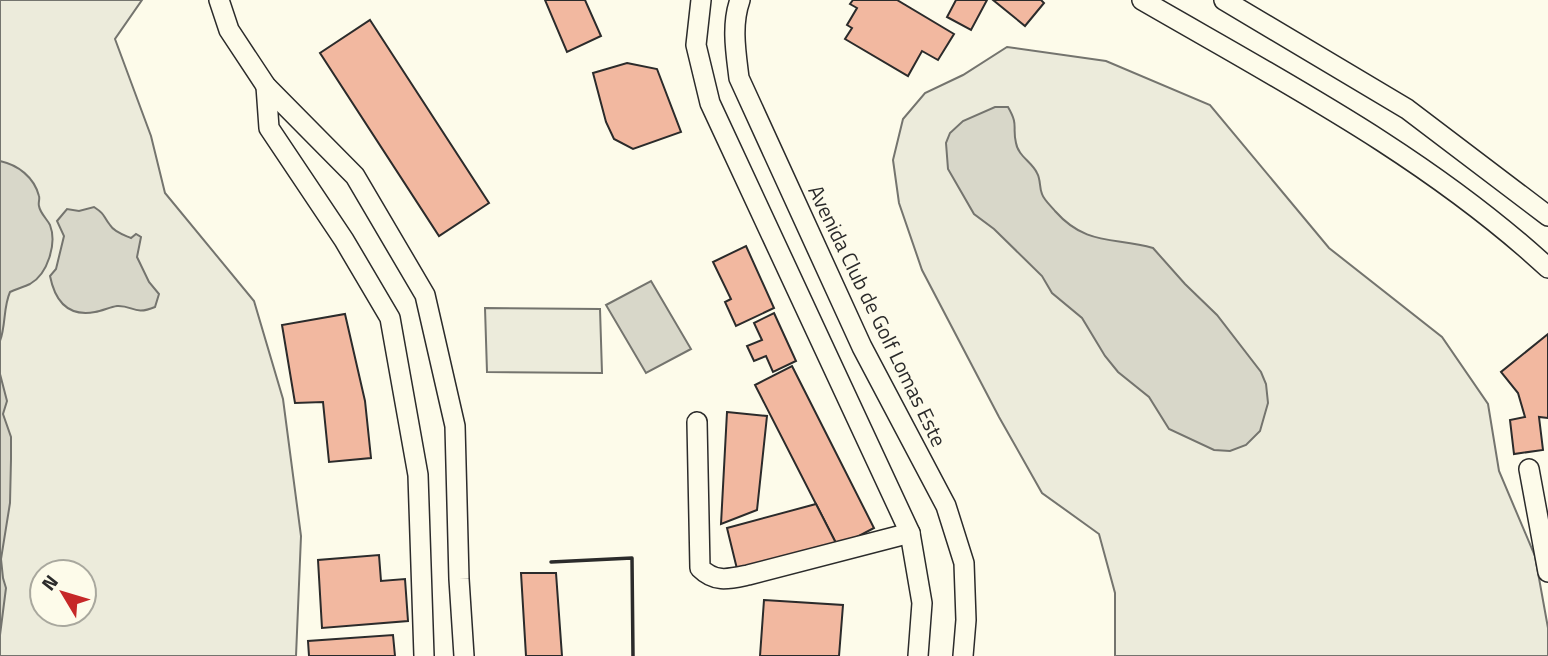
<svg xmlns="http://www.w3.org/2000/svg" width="1548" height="656" font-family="'Titillium Web',sans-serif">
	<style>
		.green { fill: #ecebdb; stroke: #74746e; stroke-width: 2; fill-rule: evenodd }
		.water { fill: #d8d7c9; stroke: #74746e; stroke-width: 2 }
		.building { fill: #f2b8a0; stroke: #2b2b2b; stroke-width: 2 }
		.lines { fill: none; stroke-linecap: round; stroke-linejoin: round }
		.minor-casing { stroke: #2b2b2b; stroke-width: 22 }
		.minor { stroke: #fdfbea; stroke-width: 19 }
		.wall { stroke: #2b2b2b; stroke-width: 3.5 }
		.labels { text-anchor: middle; stroke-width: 5; stroke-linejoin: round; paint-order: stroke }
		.street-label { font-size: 21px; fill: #2b2b2b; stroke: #fdfbea }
	</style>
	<rect width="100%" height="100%" fill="#fdfbea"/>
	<g class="green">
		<path d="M0,0h142l-27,39 36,97 14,57 89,108 29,98 18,137 -5,120h-296zM42,572h42v42h-42z"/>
		<path d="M1007,47l99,14 104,44 119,143 113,89 46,67 11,67 36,85 13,72v28h-433v-63l-16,-59 -57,-41 -43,-76 -77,-147 -23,-67 -6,-43 10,-41 22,-26 38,-18z"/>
		<path d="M485,308l115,1 2,64 -115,-1z"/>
	</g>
	<g class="water">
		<path d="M995,107h13c11,19 4,19 8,36 2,13 16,19 21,30 4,7 2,14 5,21 2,6 9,12 13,17 31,35 58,26 98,37l32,36 32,31 44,57 5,12 2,19 -8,28 -14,14 -16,6 -16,-1 -45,-21 -20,-32 -31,-25 -13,-16 -23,-38 -30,-25 -10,-17 -48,-47 -20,-15 -26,-45 -2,-26 4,-10 13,-12z"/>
		<path d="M0,161c18,4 34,16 39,35 1,3 -1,7 0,10 1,7 8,13 11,19 7,18 -2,49 -20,59 -6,3 -14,5 -20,8 -7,16 -4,33 -10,49z"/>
		<path d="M94,207c12,8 8,8 16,18 4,7 14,10 21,13l5,-4 5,3 -4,20 12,25 10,12 -4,13c-21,9 -22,-2 -38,-1 -7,1 -15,5 -22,6 -27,5 -40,-11 -45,-36l6,-7 8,-33 -7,-15 10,-12 12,2z"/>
		<path d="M651,281l40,68 -45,24 -40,-68z"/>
		<path d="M0,374l7,27 -4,13 8,23v22l-1,44 -9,56 2,19 3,10 -6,47z"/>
	</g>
	<g class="building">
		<path d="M545,0h40l16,36 -34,16z"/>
		<path d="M853,0h44l57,34 -16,26 -16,-9 -14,25 -63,-37 7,-11 -5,-3 10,-17 -7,-4z"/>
		<path d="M956,0h31l-16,30 -24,-13z"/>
		<path d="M993,0h48l3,3 -19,23z"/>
		<path d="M370,20l119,183 -50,33 -119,-183z"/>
		<path d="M627,63l30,6 24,63 -48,17 -19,-10 -8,-17 -13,-49z"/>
		<path d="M746,246l28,62 -38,18 -11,-24 6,-3 -18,-37z"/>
		<path d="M774,313l22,48 -23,11 -7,-16 -12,5 -7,-15 15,-6 -8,-17z"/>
		<path d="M345,314l20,87 6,57 -42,4 -6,-60 -28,1 -13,-78z"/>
		<path d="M1548,334v84l-9,-1 4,33 -29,4 -4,-34 15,-3 -7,-24 -17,-21z"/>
		<path d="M792,366l82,162 -36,19 -83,-162z"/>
		<path d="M727,412l40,4 -10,94 -36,14z"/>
		<path d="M816,504l22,43 -100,26 -11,-45z"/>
		<path d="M379,555l2,26 24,-2 3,42 -86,7 -4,-68z"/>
		<path d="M521,573h35l6,83h-36z"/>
		<path d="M764,600l79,5 -4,51h-79z"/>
		<path d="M393,635l2,21h-86l-1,-15z"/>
	</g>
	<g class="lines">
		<g class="minor-casing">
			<g id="minor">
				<path d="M219,0l10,30 37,56 89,90 70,119 30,131 4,153 5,77"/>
				<path d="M701,0l-5,45 14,58 200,430 12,70 -4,53"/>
				<path d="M740,0c-9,25 -4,53 -1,78l123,269 84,159 18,57 2,57 -3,36"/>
				<path d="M1142,0c140,81 286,157 406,268"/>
				<path d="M1224,0l183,109 141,107"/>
				<path d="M266,86l3,42 75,112 46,78 28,157 6,181"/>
				<path d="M697,422l3,146c15,15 29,11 48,7l162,-42"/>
				<path d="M1529,469l19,103"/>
			</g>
		</g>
		<use href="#minor" class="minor"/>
		<path class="wall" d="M551,562l81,-4 1,98"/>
	</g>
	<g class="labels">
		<g class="street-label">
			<text transform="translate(877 316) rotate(64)" y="7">Avenida Club de Golf Lomas Este</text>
		</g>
	</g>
	<g transform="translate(63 593) rotate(308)"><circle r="33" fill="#fdfbea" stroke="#a9a89e" stroke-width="2"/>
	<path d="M0-5L12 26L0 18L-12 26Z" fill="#c62828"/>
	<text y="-10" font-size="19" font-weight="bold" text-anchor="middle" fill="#2b2b2b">N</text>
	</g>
</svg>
